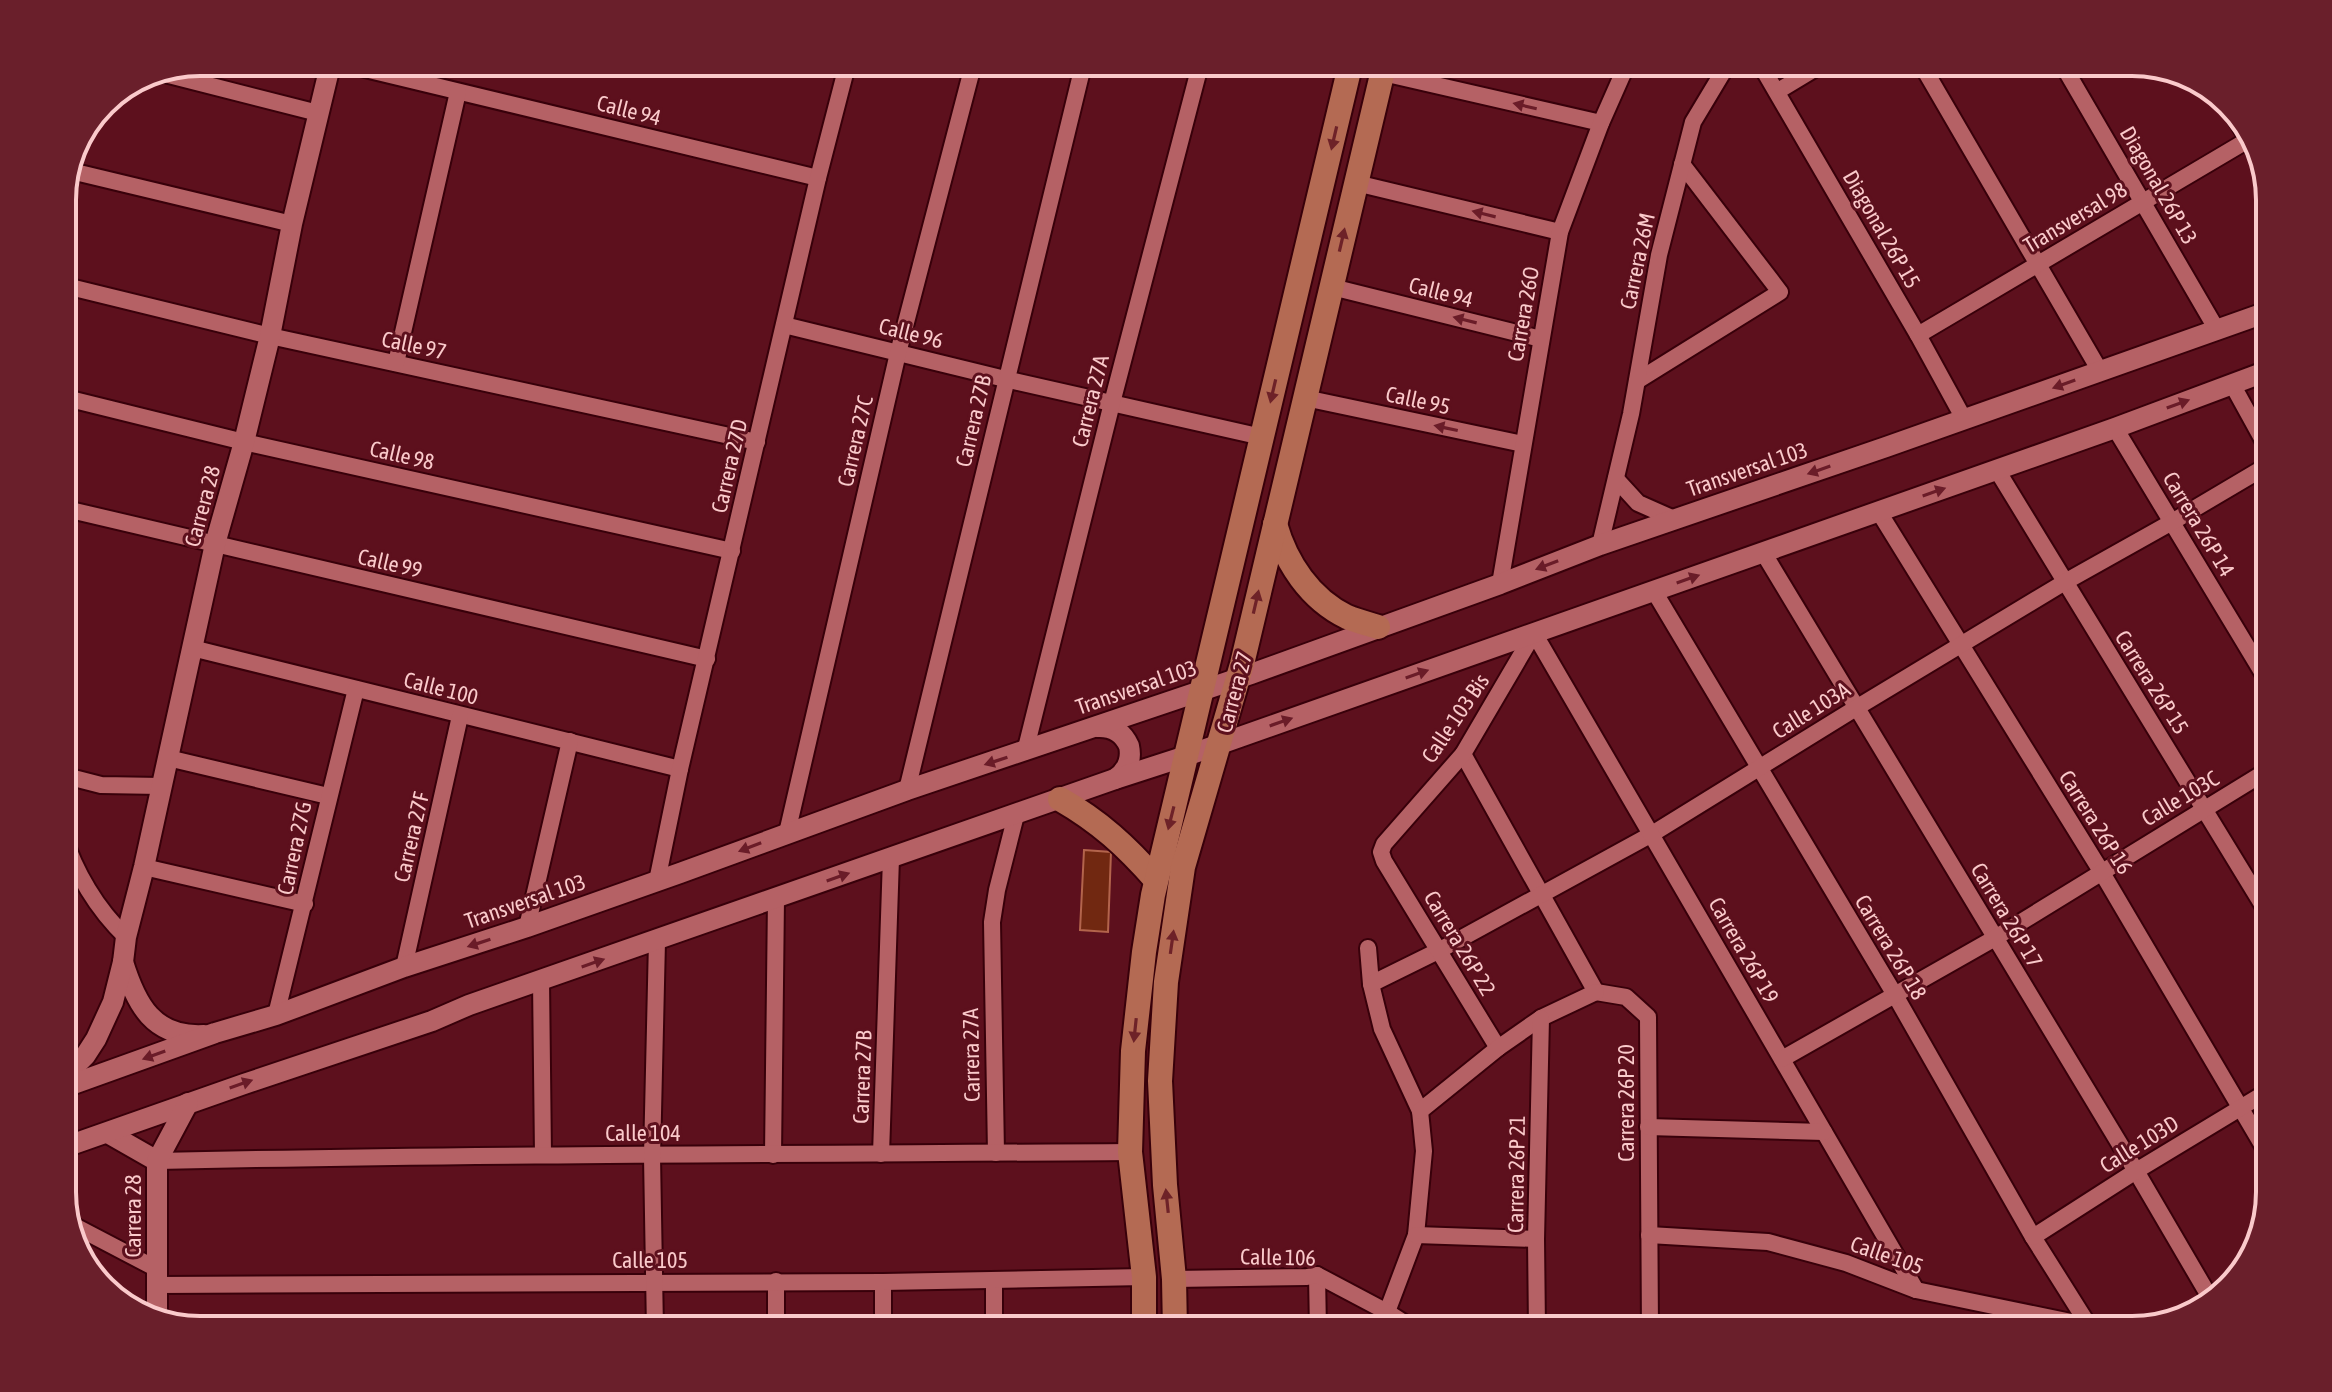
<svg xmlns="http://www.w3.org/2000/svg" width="2332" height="1392" font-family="'Asap Condensed',sans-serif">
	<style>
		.building { fill: #712811; stroke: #b3644c; stroke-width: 2 }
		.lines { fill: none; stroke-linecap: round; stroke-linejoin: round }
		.minor-casing { stroke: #38000a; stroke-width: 20 }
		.tertiary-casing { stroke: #38000a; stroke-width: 24 }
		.secondary-casing { stroke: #38000a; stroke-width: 28 }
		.minor { stroke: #b56165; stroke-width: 16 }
		.tertiary { stroke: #b56165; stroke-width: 20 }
		.secondary { stroke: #b46a53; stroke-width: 24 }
		.oneway { fill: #6a1c28 }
		.oneway2 { fill: #6e2228 }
		.labels { text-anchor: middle; stroke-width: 6; stroke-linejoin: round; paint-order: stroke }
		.street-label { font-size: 22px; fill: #facacb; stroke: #5d101d }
		.rim { fill: none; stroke: #facacb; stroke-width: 4 }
	</style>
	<rect width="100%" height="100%" fill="#5d101d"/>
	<path class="building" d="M1084,850l27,2 -3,80 -28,-2z"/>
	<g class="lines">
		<g class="minor-casing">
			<g id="minor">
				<path d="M336,62l482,116"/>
				<path d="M1759,62l159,273 46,84"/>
				<path d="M1920,62l180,309"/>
				<path d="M2061,62l156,268"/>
				<path d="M153,71l165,42"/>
				<path d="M1383,73l218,50"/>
				<path d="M1778,91l48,-29"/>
				<path d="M2230,109l31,53"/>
				<path d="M71,171l221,53"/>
				<path d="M1356,183l204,49"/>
				<path d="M62,285l208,51 487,106"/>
				<path d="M1332,287l209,52"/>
				<path d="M784,325l221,54 257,58"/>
				<path d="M1918,335l335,-198"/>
				<path d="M396,363l62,-271"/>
				<path d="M1637,381l143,-89 -98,-128"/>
				<path d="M2232,384l38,69"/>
				<path d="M62,397l182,45 488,109"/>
				<path d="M1305,398l218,46"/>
				<path d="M2115,428l155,257"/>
				<path d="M1997,470l273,447"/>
				<path d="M1616,479l22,24 36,16"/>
				<path d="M62,508l645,151"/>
				<path d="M1879,512l222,359 169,287"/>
				<path d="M1600,545l31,-131 28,-159 34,-133 36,-60"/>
				<path d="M1763,552l373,619 76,130"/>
				<path d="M1500,584l60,-352 41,-109 27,-61"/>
				<path d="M1654,591l241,404 138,242 56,89"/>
				<path d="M192,648l488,121"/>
				<path d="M1025,752l87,-349 89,-341"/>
				<path d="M1463,754l133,238"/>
				<path d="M168,758l160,38"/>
				<path d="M62,775l39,10 60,1"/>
				<path d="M907,790l177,-728"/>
				<path d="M62,832c13,40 34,76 64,105"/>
				<path d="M787,833l111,-480 76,-291"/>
				<path d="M144,867l161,37"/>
				<path d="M657,881l23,-112 138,-591 30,-116"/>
				<path d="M527,927l43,-186"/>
				<path d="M1368,948l3,36 11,45 38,82 4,40 -8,84 -29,77"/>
				<path d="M404,967l56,-251"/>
				<path d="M541,980l2,175"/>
				<path d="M1371,984l69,-34 212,-116 204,-126 209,-126 107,-60 98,-58"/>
				<path d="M1596,992l30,5 22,20 2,313"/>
				<path d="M276,1015l80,-326"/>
				<path d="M1498,1048l-114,-187 -3,-9 3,-8 79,-90 71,-121 382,657"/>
				<path d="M1782,1059l213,-121 275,-169"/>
				<path d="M1420,1111l78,-63 43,-30 55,-26"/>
				<path d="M1648,1127l176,5"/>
				<path d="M996,1153l-4,-231 5,-32 19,-75"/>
				<path d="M881,1154l10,-296"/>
				<path d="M773,1155l3,-257"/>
				<path d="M157,1161c324,-7 649,-7 973,-9"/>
				<path d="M69,1223l88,46"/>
				<path d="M1416,1235l120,4"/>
				<path d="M1649,1235l119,7 78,21 70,27 194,40"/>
				<path d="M2033,1237l103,-66 134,-81"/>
				<path d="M1317,1275l1,55"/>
				<path d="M1174,1279l133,-2 10,-2 70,37 28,18"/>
				<path d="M994,1280v50"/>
				<path d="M776,1281v49"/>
				<path d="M883,1282v48"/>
				<path d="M157,1285l726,-3 261,-5"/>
				<path d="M655,1330l-3,-174 5,-215"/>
				<path d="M1537,1330l-1,-91 5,-221"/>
			</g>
		</g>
		<g class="tertiary-casing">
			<g id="tertiary">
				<path d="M1097,727c15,-1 26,5 32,19 3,14 -2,25 -14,33"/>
				<path d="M123,962c13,42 30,76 81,73"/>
				<path d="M62,1079l23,-23 11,-17 17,-37 10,-40 3,-25 18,-70 71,-323 29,-102 26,-106 22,-112 39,-162"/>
				<path d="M62,1088l153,-55 61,-18 128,-48 123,-40 153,-54 227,-83 344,-116 249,-90 100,-39 286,-98 384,-136"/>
				<path d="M108,1133l49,28"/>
				<path d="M62,1148l182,-64 188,-63 37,-16 646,-226 71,-23 929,-328 155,-58"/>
				<path d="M157,1318v-157l31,-58"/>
			</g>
		</g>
		<g class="secondary-casing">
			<g id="secondary">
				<path d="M1275,524c11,39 35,75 72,93 10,4 21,7 31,10"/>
				<path d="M1060,799c40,23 66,47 96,81"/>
				<path d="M1144,1330v-53l-14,-125 3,-101 11,-99 9,-57 198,-833"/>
				<path d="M1175,1330l-1,-51 -9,-94 -5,-104 6,-99 17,-115 59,-203 143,-602"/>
			</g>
		</g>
		<use href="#minor" class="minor"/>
		<use href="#tertiary" class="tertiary"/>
		<use href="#secondary" class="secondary"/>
	</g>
	<defs><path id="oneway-solid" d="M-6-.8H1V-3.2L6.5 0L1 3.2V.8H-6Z" transform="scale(2)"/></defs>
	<g class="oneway">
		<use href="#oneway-solid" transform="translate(1525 106) rotate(-167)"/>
		<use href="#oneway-solid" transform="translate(1484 214) rotate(-166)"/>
		<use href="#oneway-solid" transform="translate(1465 320) rotate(-166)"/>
		<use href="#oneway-solid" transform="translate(2064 384) rotate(160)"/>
		<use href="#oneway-solid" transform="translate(2178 404) rotate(-20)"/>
		<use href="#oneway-solid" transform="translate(1446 428) rotate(-168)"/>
		<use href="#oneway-solid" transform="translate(1819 470) rotate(161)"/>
		<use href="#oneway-solid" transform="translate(1934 492) rotate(-19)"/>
		<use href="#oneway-solid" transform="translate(1547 565) rotate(159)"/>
		<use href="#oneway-solid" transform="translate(1688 579) rotate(-19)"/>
		<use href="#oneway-solid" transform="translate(1417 674) rotate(-19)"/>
		<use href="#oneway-solid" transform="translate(1281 722) rotate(-19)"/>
		<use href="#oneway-solid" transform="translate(996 761) rotate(162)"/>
		<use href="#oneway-solid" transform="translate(750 847) rotate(159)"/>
		<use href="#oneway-solid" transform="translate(838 877) rotate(-19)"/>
		<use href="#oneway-solid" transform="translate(479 943) rotate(162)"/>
		<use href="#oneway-solid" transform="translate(593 963) rotate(-19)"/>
		<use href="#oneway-solid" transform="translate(154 1055) rotate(160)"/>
		<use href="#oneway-solid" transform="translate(241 1084) rotate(-19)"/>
	</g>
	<g class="oneway2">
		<use href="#oneway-solid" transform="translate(1334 138) rotate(103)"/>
		<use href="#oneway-solid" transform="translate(1342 240) rotate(-77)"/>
		<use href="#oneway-solid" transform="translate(1273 391) rotate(103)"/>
		<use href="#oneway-solid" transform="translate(1256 602) rotate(-77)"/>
		<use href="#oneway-solid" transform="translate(1171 818) rotate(104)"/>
		<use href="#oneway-solid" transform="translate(1172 942) rotate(-82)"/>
		<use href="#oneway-solid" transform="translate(1135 1030) rotate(96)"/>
		<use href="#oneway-solid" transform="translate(1167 1201) rotate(-96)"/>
	</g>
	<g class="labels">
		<g class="street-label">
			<text transform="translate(629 110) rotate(14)" y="8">Calle 94</text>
			<text transform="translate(2159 185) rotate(60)" y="8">Diagonal 26P 13</text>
			<text transform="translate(2075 217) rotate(-31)" y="8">Transversal 98</text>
			<text transform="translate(1882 229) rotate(60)" y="8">Diagonal 26P 15</text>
			<text transform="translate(1637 261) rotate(-78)" y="8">Carrera 26M</text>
			<text transform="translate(1441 292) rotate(14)" y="8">Calle 94</text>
			<text transform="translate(1523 314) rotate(-80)" y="8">Carrera 26O</text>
			<text transform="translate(911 333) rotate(14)" y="8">Calle 96</text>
			<text transform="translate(414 345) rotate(12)" y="8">Calle 97</text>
			<text transform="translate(1418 400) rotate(12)" y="8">Calle 95</text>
			<text transform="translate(1090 401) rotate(-76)" y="8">Carrera 27A</text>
			<text transform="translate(973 421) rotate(-77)" y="8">Carrera 27B</text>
			<text transform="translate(855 441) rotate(-77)" y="8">Carrera 27C</text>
			<text transform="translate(402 455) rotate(13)" y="8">Calle 98</text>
			<text transform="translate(729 466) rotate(-77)" y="8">Carrera 27D</text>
			<text transform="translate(1747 469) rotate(-19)" y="8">Transversal 103</text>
			<text transform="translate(202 506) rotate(-75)" y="8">Carrera 28</text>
			<text transform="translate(2199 524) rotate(59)" y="8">Carrera 26P 14</text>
			<text transform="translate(390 563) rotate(13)" y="8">Calle 99</text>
			<text transform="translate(2152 682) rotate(58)" y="8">Carrera 26P 15</text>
			<text transform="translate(1136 687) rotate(-19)" y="8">Transversal 103</text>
			<text transform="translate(441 688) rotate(14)" y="8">Calle 100</text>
			<text transform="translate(1234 692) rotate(-75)" y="8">Carrera 27</text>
			<text transform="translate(1811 710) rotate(-32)" y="8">Calle 103A</text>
			<text transform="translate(1455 718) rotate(-56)" y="8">Calle 103 Bis</text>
			<text transform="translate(2180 798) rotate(-31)" y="8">Calle 103C</text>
			<text transform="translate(2096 822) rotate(58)" y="8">Carrera 26P 16</text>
			<text transform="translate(411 837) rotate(-77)" y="8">Carrera 27F</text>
			<text transform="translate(294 848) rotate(-78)" y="8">Carrera 27G</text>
			<text transform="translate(525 901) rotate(-19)" y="8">Transversal 103</text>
			<text transform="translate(2007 915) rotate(59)" y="8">Carrera 26P 17</text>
			<text transform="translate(1460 943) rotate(59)" y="8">Carrera 26P 22</text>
			<text transform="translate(1891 947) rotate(59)" y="8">Carrera 26P 18</text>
			<text transform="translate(1744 950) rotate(60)" y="8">Carrera 26P 19</text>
			<text transform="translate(971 1055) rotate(-91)" y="8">Carrera 27A</text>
			<text transform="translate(862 1077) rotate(-88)" y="8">Carrera 27B</text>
			<text transform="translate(1626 1103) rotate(-90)" y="8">Carrera 26P 20</text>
			<text x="643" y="1141">Calle 104</text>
			<text transform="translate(2139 1144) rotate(-32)" y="8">Calle 103D</text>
			<text transform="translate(1516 1174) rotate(-89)" y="8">Carrera 26P 21</text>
			<text transform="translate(133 1216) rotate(-90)" y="8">Carrera 28</text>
			<text transform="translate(1887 1255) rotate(19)" y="8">Calle 105</text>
			<text transform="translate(1278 1257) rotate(1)" y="8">Calle 106</text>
			<text x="650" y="1268">Calle 105</text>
		</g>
	</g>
	<path d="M0 0H2332V1392H0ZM200 76H2132A124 124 0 0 1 2256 200V1192A124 124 0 0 1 2132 1316H200A124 124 0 0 1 76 1192V200A124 124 0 0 1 200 76Z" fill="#6a1f2b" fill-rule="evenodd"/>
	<path class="rim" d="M200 76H2132A124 124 0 0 1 2256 200V1192A124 124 0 0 1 2132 1316H200A124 124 0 0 1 76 1192V200A124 124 0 0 1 200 76Z"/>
</svg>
